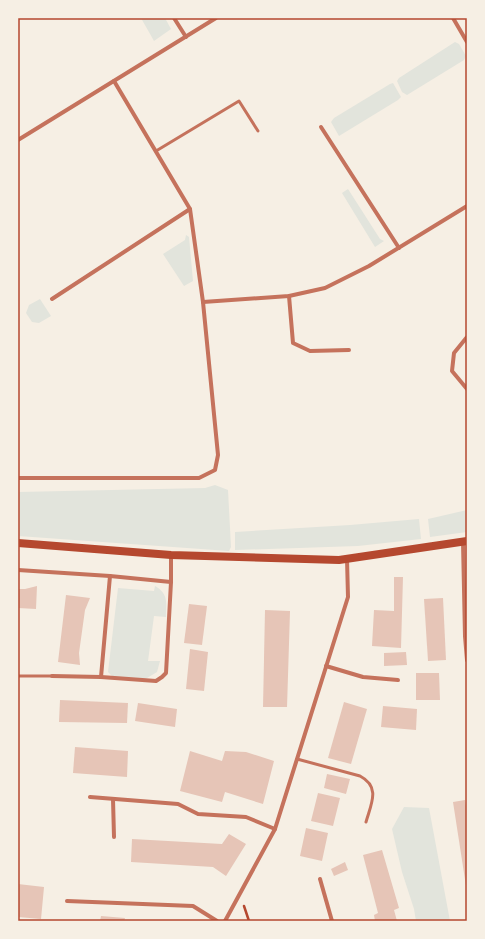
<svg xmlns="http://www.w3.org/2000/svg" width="485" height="939" font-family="'PT Sans',sans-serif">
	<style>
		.green { fill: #e2e4dc }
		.building { fill: #e6c5b7 }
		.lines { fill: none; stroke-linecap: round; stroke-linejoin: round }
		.path { stroke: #b5482f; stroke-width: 2.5 }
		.service { stroke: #c5725c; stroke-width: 3 }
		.minor { stroke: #c5725c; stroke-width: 4 }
		.secondary { stroke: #b5482f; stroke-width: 8 }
		.neatline { fill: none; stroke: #b5482f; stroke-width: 1.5 }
	</style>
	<rect width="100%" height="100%" fill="#f6efe4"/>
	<g class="green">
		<path d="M141,18h24l6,11 -17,12z"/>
		<path d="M455,42l4,2 7,12 -2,4 -57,35 -5,-3 -5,-11 2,-3z"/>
		<path d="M393,83l8,14 -3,3 -59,36 -8,-14 3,-4 56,-34z"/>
		<path d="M348,189l32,50 4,2 -9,6 -33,-54z"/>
		<path d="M186,235l3,2 4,44 -9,5 -21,-32 22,-14z"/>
		<path d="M40,299l11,17 -12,7 -7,-1 -6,-9 3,-8z"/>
		<path d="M215,485l13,5 3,57 -2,4 -211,-15v-44l187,-4z"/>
		<path d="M467,510v22l-37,5 -2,-18z"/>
		<path d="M419,519l2,20 -63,7 -123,4v-18l115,-7z"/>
		<path d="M155,586c14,8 11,17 11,31l-12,-1 -6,45h12l-3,11 -15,9 -27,-2 -7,-7 10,-84 36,3z"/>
		<path d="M404,807l25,1 21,113h-34l-2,-12 -12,-37 -10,-43z"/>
	</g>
	<g class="building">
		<path d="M394,577h9l-2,71 -29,-2 2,-36 20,1z"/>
		<path d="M37,586l-1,23 -18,-1v-19h7z"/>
		<path d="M66,595l24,3 -5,12 -6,43 1,12 -22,-3z"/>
		<path d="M443,598l3,62 -18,1 -4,-62z"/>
		<path d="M189,604l18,2 -5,39 -18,-2z"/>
		<path d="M265,610l25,1 -3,96h-24z"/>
		<path d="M190,649l18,3 -4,39 -18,-2z"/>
		<path d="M406,652l1,13 -23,1v-13z"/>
		<path d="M416,673h23l1,27h-24z"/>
		<path d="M60,700l68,3 -1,20 -68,-1z"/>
		<path d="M344,702l23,7 -16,55 -23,-6z"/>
		<path d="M138,703l39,6 -2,18 -40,-6z"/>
		<path d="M383,706l34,3 -1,21 -35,-3z"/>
		<path d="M75,747l53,4 -1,26 -54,-4z"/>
		<path d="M190,751l32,10 3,-10 21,1 28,9 -11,43 -38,-12 -3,10 -42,-11z"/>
		<path d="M327,774l23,5 -4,15 -22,-6z"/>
		<path d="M318,793l22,5 -7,28 -22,-5z"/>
		<path d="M465,800l2,13 -1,73 -13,-84z"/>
		<path d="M306,828l22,5 -6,28 -22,-5z"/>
		<path d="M229,834l17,10 -20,32 -13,-9 -82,-5 1,-23 90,5z"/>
		<path d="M382,850l17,58 -5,2 3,11h-22l-1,-6 4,-2 -15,-58z"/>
		<path d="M345,862l3,8 -14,6 -3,-7z"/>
		<path d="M18,884l26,3 -3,32 -23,-2z"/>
		<path d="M101,916l24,2 -1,3h-24z"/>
	</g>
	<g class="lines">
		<path class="path" d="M244,906l5,15"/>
		<g class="service">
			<path d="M156,151l83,-50 19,30"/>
			<path d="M18,676h34"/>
			<path d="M297,759l63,17c21,11 11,28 6,46"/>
		</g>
		<g class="minor">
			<path d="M174,18l12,19"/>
			<path d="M453,18l14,24"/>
			<path d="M321,127l78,121"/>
			<path d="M18,140l198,-122"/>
			<path d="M289,296l4,47 17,8 39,-1"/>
			<path d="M52,299l138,-90"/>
			<path d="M203,302l86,-6 36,-8 44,-22 98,-60"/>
			<path d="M467,337l-13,16 -2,18 15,18"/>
			<path d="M18,478h181l16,-8 3,-15 -15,-153 -13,-93 -76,-128"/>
			<path d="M463,542l2,94 2,24"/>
			<path d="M18,570l92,6 61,6"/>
			<path d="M326,666l37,11 35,3"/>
			<path d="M52,676l49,1 55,4 6,-4 4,-4 5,-91v-27"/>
			<path d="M101,677l9,-101"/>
			<path d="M90,797l88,7 20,10 48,3 29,12"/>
			<path d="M113,799l1,38"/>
			<path d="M320,879l12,42"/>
			<path d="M67,901l126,5 24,15"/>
			<path d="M225,921l50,-92 73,-232 -1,-38"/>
		</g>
		<path class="secondary" d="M18,543l153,12 168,5 128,-19"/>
	</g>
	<rect width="485" height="939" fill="none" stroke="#f6efe4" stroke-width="38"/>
	<rect x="19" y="19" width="447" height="901" class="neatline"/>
</svg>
